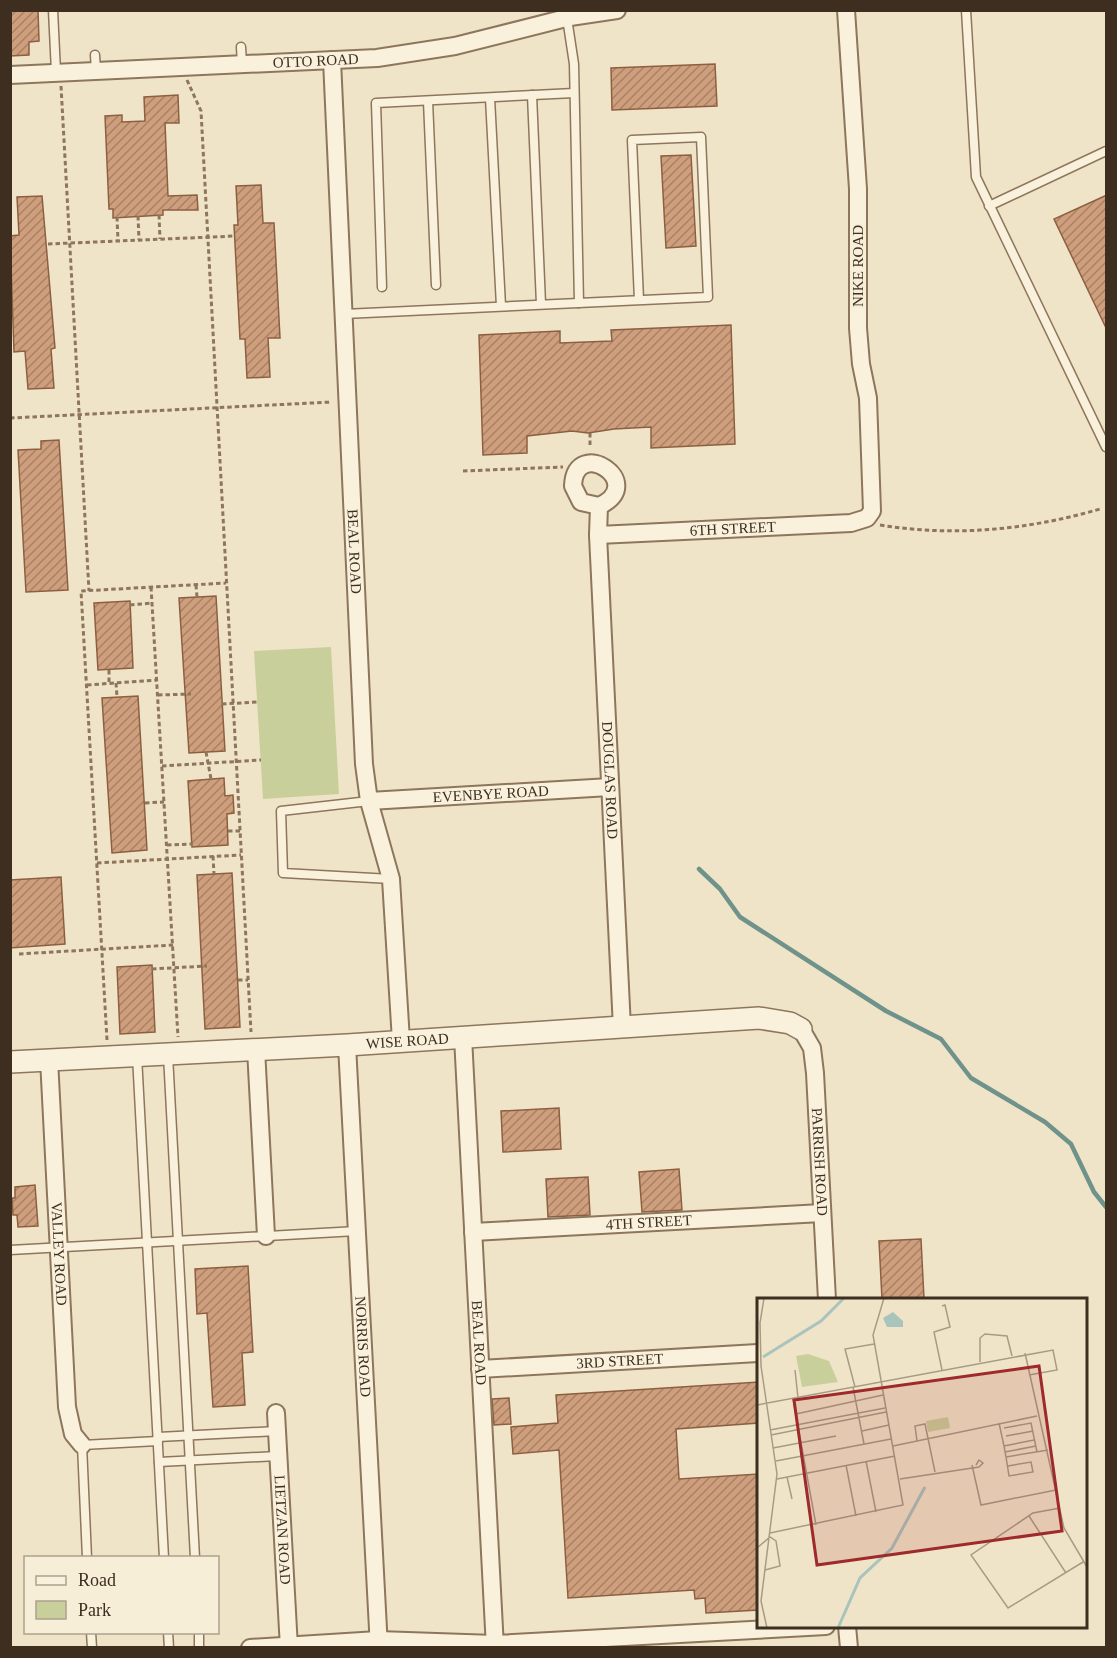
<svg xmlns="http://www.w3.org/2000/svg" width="1117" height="1658" font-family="Georgia,serif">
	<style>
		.green { fill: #c9cf9b }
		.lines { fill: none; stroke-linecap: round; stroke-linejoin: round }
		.stream { stroke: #6f938a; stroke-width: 4.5 }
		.building { fill: url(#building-hatch); stroke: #8d5f41; stroke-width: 1.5 }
		.service-casing { stroke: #8d765c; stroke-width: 11 }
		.minor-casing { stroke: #8d765c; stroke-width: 20 }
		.tertiary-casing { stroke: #8d765c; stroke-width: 24 }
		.path { stroke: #8d765c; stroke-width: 3; stroke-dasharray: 4.5 3; stroke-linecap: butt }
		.service { stroke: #faf1dc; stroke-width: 8 }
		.minor { stroke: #faf1dc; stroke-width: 16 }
		.tertiary { stroke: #faf1dc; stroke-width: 21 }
		.labels { text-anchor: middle; stroke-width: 4.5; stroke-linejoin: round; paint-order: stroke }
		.street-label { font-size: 15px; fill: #3d2e20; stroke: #f7eed8 }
		.inset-river { fill: none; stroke: #a9c4bc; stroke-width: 3 }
		.inset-road { fill: none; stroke: #a89b85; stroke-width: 1.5 }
		.view { fill: #9e2a2b; fill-opacity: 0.15; stroke: #9e2a2b; stroke-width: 3 }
		.inset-edge { fill: none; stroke: #3d2e20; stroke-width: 3 }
	</style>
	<defs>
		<pattern id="building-hatch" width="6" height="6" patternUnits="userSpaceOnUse" patternTransform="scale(1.5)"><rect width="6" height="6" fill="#cf9f7d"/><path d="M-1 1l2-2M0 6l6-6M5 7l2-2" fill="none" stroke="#a98266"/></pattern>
	</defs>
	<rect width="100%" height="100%" fill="#f0e4c8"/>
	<path class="green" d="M331,647l8,147 -76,5 -9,-148z"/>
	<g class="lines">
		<path class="stream" d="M699,869l21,20 20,28 146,94 55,28 30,39 74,44 26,22 23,48 12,15"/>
	</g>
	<g class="building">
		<path d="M10,10h28l1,31 -10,1v13l-19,1z"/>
		<path d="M715,64l2,42 -105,4 -1,-42z"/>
		<path d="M178,95l1,28h-14l3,73 29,-1 1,15h-35v5l-50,3v-9h-4l-4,-93 17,-1v7l23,-1 -1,-24z"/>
		<path d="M691,155l5,91 -30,2 -5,-92z"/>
		<path d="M261,185l2,38h11l6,115h-12l2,39 -23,1 -2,-39h-5l-6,-114h4l-2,-39z"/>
		<path d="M1107,195v135l-53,-111z"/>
		<path d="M42,196l13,152 -4,1 3,39 -26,1 -3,-38 -11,1 -4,-116 9,-1 -2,-38z"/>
		<path d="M731,325l4,119 -84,4v-21l-37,2 -26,4 -16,-2 -45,5v17l-44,2 -4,-120 81,-4v12l52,-2 -1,-11z"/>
		<path d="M59,440l9,150 -42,2 -8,-142 23,-1v-8z"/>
		<path d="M216,596l9,155 -36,2 -10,-155z"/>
		<path d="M130,601l3,67 -35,2 -4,-67z"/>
		<path d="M138,696l9,154 -35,3 -10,-155z"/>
		<path d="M224,778l1,18 8,-1 1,18 -7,1 1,31 -36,2 -4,-66z"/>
		<path d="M232,873l8,154 -35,2 -8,-154z"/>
		<path d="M61,877l4,67 -55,4v-68z"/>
		<path d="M152,965l3,67 -35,2 -3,-67z"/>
		<path d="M559,1108l2,41 -58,3 -2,-41z"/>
		<path d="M679,1169l3,41 -40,2 -3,-40z"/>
		<path d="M588,1177l2,38 -42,2 -2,-38z"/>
		<path d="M35,1185l3,41 -20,1 -1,-12h-4l-1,-17h3v-11z"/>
		<path d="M921,1239l3,60h-42l-3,-58z"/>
		<path d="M248,1266l5,86 -11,1 3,52 -32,2 -6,-94 -10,1 -2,-45z"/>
		<path d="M759,1382v41l-83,6 3,50 80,-5v136l-53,3 -1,-15 -10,1 -1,-9 -126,8 -9,-148 -46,4 -2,-27 47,-4 -2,-28z"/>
		<path d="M509,1398l2,26 -17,1 -2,-26z"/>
	</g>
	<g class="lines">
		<g class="service-casing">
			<g id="service">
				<path d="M53,10l3,62"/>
				<path d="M966,10l10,167 130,270"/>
				<path d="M567,18l7,46 5,239"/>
				<path d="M241,47l1,17"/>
				<path d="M95,55l1,16"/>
				<path d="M532,95l9,209"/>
				<path d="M490,98l11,208"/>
				<path d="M428,101l8,184"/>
				<path d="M989,206l117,-55"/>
				<path d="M382,287l-6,-184 198,-10"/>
				<path d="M344,314c122,-6 243,-11 364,-17l-7,-160 -69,3 7,160"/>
				<path d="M369,801l-88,10 2,62 108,6"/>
				<path d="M168,1055l27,503"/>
				<path d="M137,1056l27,502"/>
				<path d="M10,1250l347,-19"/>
				<path d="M158,1437l119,-6"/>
				<path d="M159,1462l119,-6"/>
				<path d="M87,1558l-5,-113 76,-4"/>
				<path d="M91,1632l1,16"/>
				<path d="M168,1632l1,16"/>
				<path d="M199,1632v16"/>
			</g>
		</g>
		<g class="minor-casing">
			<g id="minor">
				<path id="s1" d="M332,60l32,704 5,37 22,78 10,162"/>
				<path id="s2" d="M10,75l367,-17 78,-12 115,-29 47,-7"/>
				<path id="s3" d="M599,506l-18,-4 -8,-16c2,-51 76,-3 26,20l-1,29 24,493"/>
				<path id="s4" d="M598,535l253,-12 16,-5 5,-7 -4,-113 -7,-34 -3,-36v-139l-12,-179"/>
				<path id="s5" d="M369,801l241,-14"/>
				<path id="s6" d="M801,1029l11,19 3,25 12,227"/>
				<path id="s7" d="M463,1037l32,611"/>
				<path id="s8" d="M347,1045l32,603"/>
				<path d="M256,1049l10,187"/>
				<path id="s9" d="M49,1059l18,348 6,27 9,11"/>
				<path id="s10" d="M473,1232l349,-19"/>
				<path id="s11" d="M480,1369l278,-16"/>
				<path id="s12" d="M276,1413l13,235"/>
				<path d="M847,1626l2,22"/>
				<path d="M250,1648l128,-8 117,4 331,-18"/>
			</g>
		</g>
		<g class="tertiary-casing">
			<g id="tertiary">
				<path id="s13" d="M10,1062l337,-17 412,-27 31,5 11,6"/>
			</g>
		</g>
		<g class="path">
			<path d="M187,80l14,31 50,921"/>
			<path d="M61,86l28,505"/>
			<path d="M159,215l1,24"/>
			<path d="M138,216l1,24"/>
			<path d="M117,217l1,24"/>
			<path d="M48,244l187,-8"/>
			<path d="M10,418l322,-16"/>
			<path d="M590,433v15"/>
			<path d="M463,471l100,-4"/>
			<path d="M880,525c74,12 148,5 220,-16"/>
			<path d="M196,585l1,12"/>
			<path d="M151,587l27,450"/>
			<path d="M130,605l22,-2"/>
			<path d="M109,670v13"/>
			<path d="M116,683l1,14"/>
			<path d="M87,685l70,-5"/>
			<path d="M158,695l33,-1"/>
			<path d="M222,704l35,-2"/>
			<path d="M206,752l5,27"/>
			<path d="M162,766l99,-6"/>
			<path d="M145,803l19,-1"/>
			<path d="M228,831h12"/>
			<path d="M167,845l25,-1"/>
			<path d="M213,856l1,18"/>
			<path d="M97,863l144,-8"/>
			<path d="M19,954l154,-9"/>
			<path d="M152,969l55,-3"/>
			<path d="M238,980h10"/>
			<path d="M107,1040l-26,-449 145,-8"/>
		</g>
		<use href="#service" class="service"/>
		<use href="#minor" class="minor"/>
		<use href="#tertiary" class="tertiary"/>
	</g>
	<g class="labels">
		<g class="street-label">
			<text dy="5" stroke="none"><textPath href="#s2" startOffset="306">OTTO ROAD</textPath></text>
			<text transform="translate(858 266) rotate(-90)" y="5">NIKE ROAD</text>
			<text dy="5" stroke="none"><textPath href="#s4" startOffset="135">6TH STREET</textPath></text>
			<text dy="5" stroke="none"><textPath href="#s1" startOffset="492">BEAL ROAD</textPath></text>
			<text dy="5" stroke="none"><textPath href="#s3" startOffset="408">DOUGLAS ROAD</textPath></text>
			<text dy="5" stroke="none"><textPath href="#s5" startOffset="122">EVENBYE ROAD</textPath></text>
			<text dy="5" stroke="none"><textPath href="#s13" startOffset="398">WISE ROAD</textPath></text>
			<text dy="5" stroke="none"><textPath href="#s6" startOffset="136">PARRISH ROAD</textPath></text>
			<text dy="5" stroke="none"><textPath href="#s10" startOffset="176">4TH STREET</textPath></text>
			<text dy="5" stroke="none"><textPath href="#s9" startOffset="195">VALLEY ROAD</textPath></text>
			<text dy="5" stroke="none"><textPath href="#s7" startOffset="306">BEAL ROAD</textPath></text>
			<text dy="5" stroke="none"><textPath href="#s8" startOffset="302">NORRIS ROAD</textPath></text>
			<text dy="5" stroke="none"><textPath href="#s11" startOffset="140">3RD STREET</textPath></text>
			<text dy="5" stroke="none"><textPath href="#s12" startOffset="117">LIETZAN ROAD</textPath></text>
		</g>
	</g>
	<g transform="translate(757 1298)">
		<rect width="330" height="330" fill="#f0e4c8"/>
		<path d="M51,56l21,7 9,21 -36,5 -6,-31zM191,119l2,11 -22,4 -2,-11z" fill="#c9cf9b"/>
		<path d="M136,14l10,9v6h-16l-4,-9z" fill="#a9c4bc"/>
		<path class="inset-river" d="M6,59l58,-36 23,-23M81,330l22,-50 32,-30 33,-61"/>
		<path class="inset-road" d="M7,0l-4,25 1,43 16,108 -16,127 6,27M268,55l39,175 23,39M223,64v-24l5,-4 22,2 5,20M38,72l3,28M185,72l-8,-38 16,-5 -5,-22 -3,1M96,89l11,57M98,89l-10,-38 29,-5M36,101l23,126M0,107l296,-55 4,20 -28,5M39,116l87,-19M242,125l5,23 2,11 3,19 24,-4 -2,-10 -23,4M247,130l27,-5 6,29M13,132l115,-22M105,133l27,-6M14,137l115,-23M249,138l27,-5M160,143l-2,-15 10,-2 10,48M136,148l144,-30M247,148l30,-6M16,150l63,-12M248,154l31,-6M249,159l42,-7M19,163l115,-22M109,163l10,51M89,167l10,51M215,167l9,40 75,-15M30,179l5,22M20,181l118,-23M143,181l79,-12 4,-4 -4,-3 -3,5M303,210l-27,5 -62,42 37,53 75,-46M272,218l37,57M13,235l133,-28 -30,-170 11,-37M0,250l13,-11 6,4 4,25 -15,4"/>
		<path class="view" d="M282,68l23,165 -245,34 -23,-165z"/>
		<rect width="330" height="330" class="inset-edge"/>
	</g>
	<rect width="1117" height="1658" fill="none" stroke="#3d2e20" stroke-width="24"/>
	<rect x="24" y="1556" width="195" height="78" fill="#f7eed8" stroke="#ada18e" stroke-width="1.5"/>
	<rect x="36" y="1576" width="30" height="9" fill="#faf1dc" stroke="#ada18e" stroke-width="1.5"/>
	<text x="78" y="1586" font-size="18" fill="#3d2e20">Road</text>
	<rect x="36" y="1601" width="30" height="18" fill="#c9cf9b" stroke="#ada18e" stroke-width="1.5"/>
	<text x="78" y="1616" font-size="18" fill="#3d2e20">Park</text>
</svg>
